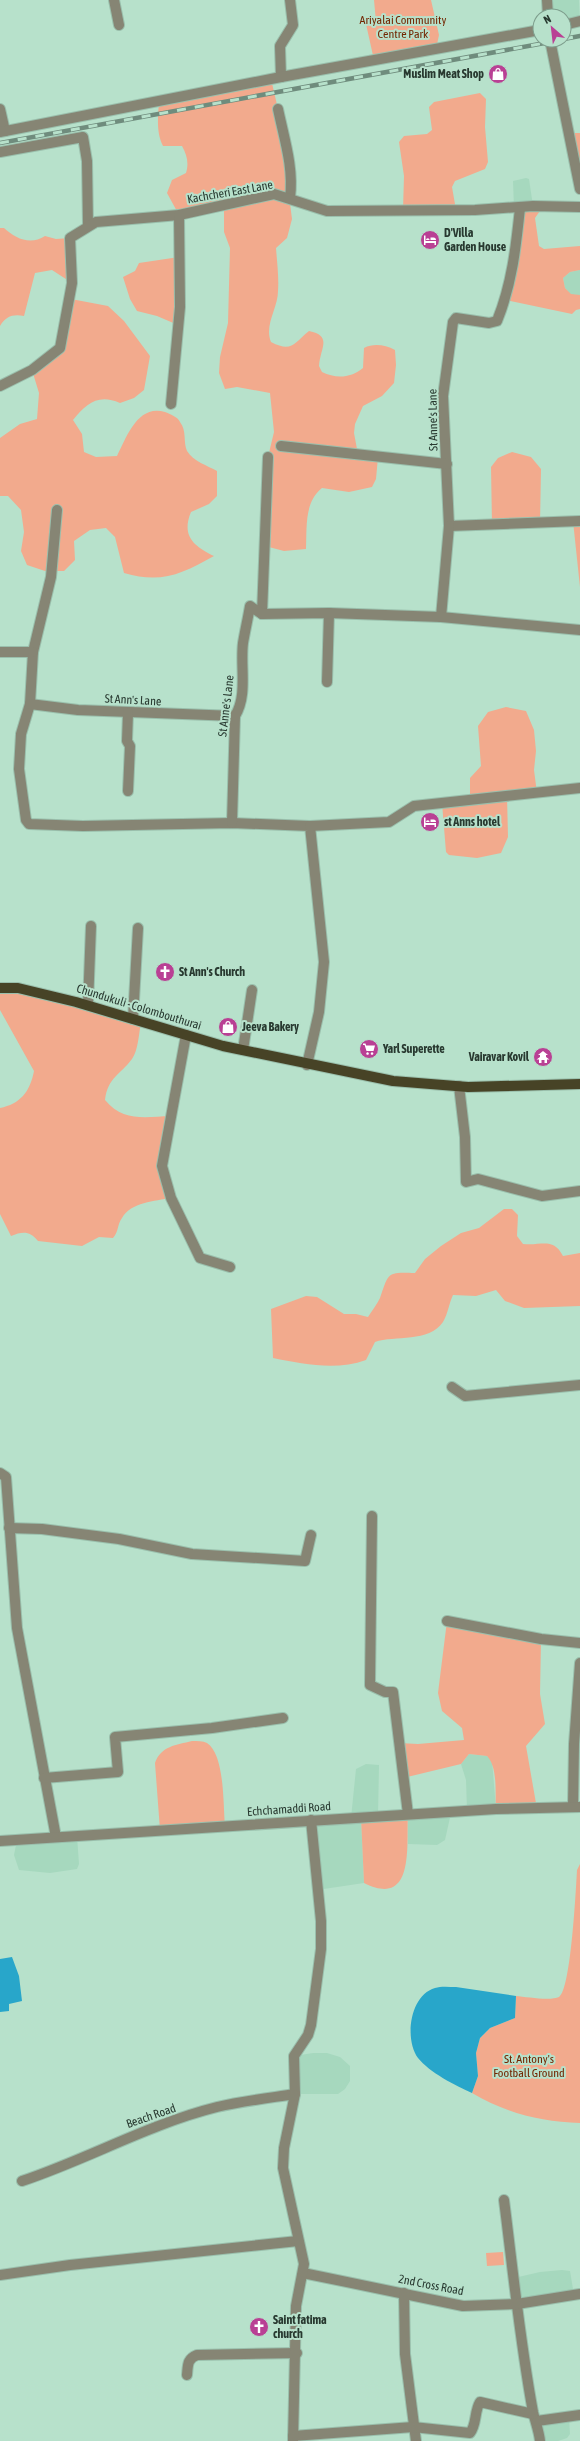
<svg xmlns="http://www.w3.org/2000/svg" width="580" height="2441" font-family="'Asap Condensed',sans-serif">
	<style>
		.built { fill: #a6d8be }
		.green { fill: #f2aa8d }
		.water { fill: #28a6ca }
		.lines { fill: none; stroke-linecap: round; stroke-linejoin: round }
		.minor-casing { stroke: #9abfac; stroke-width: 12 }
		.major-casing { stroke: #9abfac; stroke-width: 12 }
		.minor { stroke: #868574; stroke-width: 10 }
		.major { stroke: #474326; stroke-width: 10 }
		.rail-casing { stroke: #6f8c7d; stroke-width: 4.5 }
		.rail { stroke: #b7e1cb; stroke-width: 3; stroke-dasharray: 9; stroke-linecap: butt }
		.labels { text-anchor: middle; stroke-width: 4; stroke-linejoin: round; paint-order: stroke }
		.park-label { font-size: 12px; fill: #722500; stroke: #b7e1cb }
		.poi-label { font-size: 12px; font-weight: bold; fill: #283930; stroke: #b7e1cb; text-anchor: start }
		.street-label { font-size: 12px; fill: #283930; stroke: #b7e1cb }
	</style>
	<rect width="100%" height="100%" fill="#b7e1cb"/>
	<g class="built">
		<path d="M547,0h32l1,21 -16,4v-9h-16z"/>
		<path d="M526,178l3,1 4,27 -19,2 -1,-27z"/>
		<path d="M580,270v25h-9l-6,-7 -2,-10 7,-6z"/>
		<path d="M469,1754l18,2 5,4 4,49 -29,1 -1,-30 -5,-16z"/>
		<path d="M366,1764l13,1 -1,51 -17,2 3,65 -47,7 -6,-70 40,-2 5,-49z"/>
		<path d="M451,1813l-6,27 -8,5 -29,-1v-30z"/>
		<path d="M77,1836l2,28 -2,5 -27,4 -31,-3 -5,-15 3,-15z"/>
		<path d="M313,2053h14l13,4 10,9v15l-5,8 -7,5h-43l-1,-38z"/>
		<path d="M562,2270l8,1 4,24 -57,9 -3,-26 26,-6z"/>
		<path d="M569,2417l1,17 -3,4 -9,3h-18l-3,-20z"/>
	</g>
	<g class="green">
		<path d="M374,0h57l8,35 -3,14 -62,11 -8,-36 10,-2z"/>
		<path d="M271,79l7,30 14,110 -5,19 -11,10c1,14 3,29 2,43 0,17 -14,34 -7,51 21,11 23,1 38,-11 24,5 11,17 10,35l3,6c14,7 29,6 41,-4l1,-20c10,-5 21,-3 31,2l1,15 -2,18 -12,13 -19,10 -8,18 -1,9 3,16 21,8 -2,22 -4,8 -23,5 -27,-4c-18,14 -15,40 -16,61l-22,2 -19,-5 3,-89 6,-25 -4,-39 -33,-6 -12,2 -6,-16 1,-16 8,-34 2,-75 -6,-16v-27l-45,10 -12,-22 5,-13 14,-7c3,-10 1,-18 -4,-27h-19c-7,-14 -5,-29 -4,-45z"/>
		<path d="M480,93l6,6 -1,28 3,35 -3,7 -30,12 -3,6 4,23h-53l1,-34 -5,-34 5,-6 23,-2 5,-4 -3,-23 5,-5z"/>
		<path d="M569,133h11v56z"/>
		<path d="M520,208h22l-7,10 4,28 5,3 36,-3v24l-10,2 -7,6 2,10 6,6 9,1v14l-4,1 -4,4 -66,-14z"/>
		<path d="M0,228h4c11,10 26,18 41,8l11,3 14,-1 2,45 -20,-13 -17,3 -11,43c-11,-2 -18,0 -24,10z"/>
		<path d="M179,257l-1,68 -21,-9 -20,-5 -7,-12 -7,-22 12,-6 4,-8z"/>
		<path d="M71,299l37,7 16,15 26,35 -6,34 -10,8 -14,5c-22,-10 -34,1 -47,17l9,14 2,18 12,5 21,-1c10,-20 21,-52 48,-44 5,2 13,5 15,10 7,9 3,20 7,29 6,10 21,15 30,20v25l-8,8 -18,8c-10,24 3,34 23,44 -32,18 -53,28 -90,17l-9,-36 -9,-9 -16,2 -16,11 1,19 -11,11h-19l-18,-6 -6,-14 3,-19 -3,-22 -13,-14h-8v-58l20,-14 17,-5 2,-26 -7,-23 28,-22z"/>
		<path d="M512,452l19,5 10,12 -1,54 -48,1 -1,-57 7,-9z"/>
		<path d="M573,521h7v66z"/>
		<path d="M506,707l20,4 8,19 2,21 -2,19 3,23 -30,3 1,41 -7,16 -24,5 -28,-3 -3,-3 -4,-49 28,-3v-22l11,-12 -3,-40 10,-14z"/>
		<path d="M0,988l141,34c-2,11 -3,29 -9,37 -12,16 -24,18 -27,41 18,22 40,17 66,16l-9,50 9,32c-16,3 -40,4 -49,20 -5,7 -3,13 -9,20l-14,-1 -17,9 -44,-5c-8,-10 -15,-10 -27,-5l-11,-22v-106c20,-4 30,-16 34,-37l-34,-61z"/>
		<path d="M504,1209h8l6,6 -1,21 6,8c19,2 30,-7 40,12l17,-3v53l-56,2 -19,-7 -9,-11 -20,6 -23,-1c-4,8 -5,19 -10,27 -14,21 -48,13 -68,20l-9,18c-30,11 -63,4 -93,-2l-2,-49 35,-13 11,1 27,17h12l12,3c4,-6 9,-13 12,-19 9,-26 7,-26 35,-25l10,-14 16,-13 20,-13 18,-5z"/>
		<path d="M447,1621l94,18 -1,55 5,30 -19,22 11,63h-41c-1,-16 2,-42 -9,-53l-18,-2 -8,10 -58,14 -4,-35 19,1 46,-4 -2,-12 -20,-17 -4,-18z"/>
		<path d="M192,1741c5,0 11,0 15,2 18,12 16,62 18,83l-65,4 -5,-67c6,-17 21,-18 37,-22z"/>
		<path d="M408,1814c-2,29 8,95 -44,69l-3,-65z"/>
		<path d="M580,1864v259c-39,-1 -74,-10 -108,-30l6,-17 -2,-23 4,-15 10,-10 25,-10 1,-22c10,1 35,5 43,1 12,-7 17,-109 18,-127z"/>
		<path d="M503,2252l1,13 -17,1 -1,-13z"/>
	</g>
	<g class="water">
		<path d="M12,1957l7,19 3,25 -13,3v7l-9,1v-53z"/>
		<path d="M456,1987l60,9 -1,22 -25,10 -10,10 -4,15 2,23 -6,17c-16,-7 -43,-21 -54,-35 -14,-19 -8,-63 17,-70 6,-2 14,-1 21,-1z"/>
	</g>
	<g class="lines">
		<g class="minor-casing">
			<g id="minor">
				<path d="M114,0l5,25"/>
				<path d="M547,0l1,16"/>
				<path d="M564,25l16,-4"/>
				<path d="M550,40l30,149"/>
				<path d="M281,77l-1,-31 13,-21 -3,-25"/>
				<path d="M0,109l5,22"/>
				<path d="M278,109c6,29 16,59 12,89"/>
				<path d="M0,132l281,-55 259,-47"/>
				<path d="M0,152l83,-15 4,24 1,65"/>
				<path d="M520,208c-4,39 -8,76 -23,113l-8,2 -33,-5 -3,4 -10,74 6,130 131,-5"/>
				<path d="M0,386l32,-16 28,-22 12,-65 -2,-45 26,-16 83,-7 95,-21 53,17 148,-1 58,-4 47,1"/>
				<path d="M171,404l9,-97 -1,-92"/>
				<path d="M281,446l166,18"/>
				<path d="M57,510l-6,67 -18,75 -3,52 -9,30 -2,35 7,51 3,4 54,2 149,-3 78,3 14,136 -5,50 -12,53"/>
				<path d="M262,614l6,-157"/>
				<path d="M441,617l8,-91"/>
				<path d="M0,652h33"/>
				<path d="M327,682l2,-69"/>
				<path d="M30,704l48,6 157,6"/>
				<path d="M128,791l2,-45 -3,-5 1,-28"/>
				<path d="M232,823l3,-107c13,-21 5,-49 8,-73 2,-12 5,-25 7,-37l12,8 67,-1 112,4 139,13"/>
				<path d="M310,826l79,-4 25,-16 166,-18"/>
				<path d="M88,1005l3,-79"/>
				<path d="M133,1019l5,-91"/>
				<path d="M186,1035l-24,131 9,32 29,60 30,9"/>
				<path d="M243,1050l9,-60"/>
				<path d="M459,1086l6,51 1,45 12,-3 64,17 38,-5"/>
				<path d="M452,1387l13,9 115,-11"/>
				<path d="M0,1473l6,4 11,151 39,209"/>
				<path d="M372,1516l-2,169 15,7h8l15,122"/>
				<path d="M9,1528l33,1 77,10 73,15 113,7 6,-26"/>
				<path d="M447,1621l94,18 39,4"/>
				<path d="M44,1778l74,-6 -3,-35 97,-9 71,-10"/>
				<path d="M573,1807l1,-63 6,-81"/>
				<path d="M0,1841l496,-32 84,-2"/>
				<path d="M22,2181c66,-22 127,-57 195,-74 26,-6 52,-9 78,-13"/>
				<path d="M504,2200c9,71 16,142 29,212 2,9 6,19 7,29"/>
				<path d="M303,2273l160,33 54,-2 63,-10"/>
				<path d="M0,2275l70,-10 228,-24"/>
				<path d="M404,2293l1,61 11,87"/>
				<path d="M187,2375c1,-10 0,-16 10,-20l100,-2"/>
				<path d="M537,2421l43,-6"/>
				<path d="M293,2436l120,-9 57,6c7,-9 4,-21 10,-31l53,12"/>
				<path d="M293,2441l3,-135 8,-42 -21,-96 1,-20 11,-54 -1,-38 14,-21 3,-10 10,-76v-28l-10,-101"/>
			</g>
		</g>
		<g class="major-casing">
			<path id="major" d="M0,988h18l58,14 147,44 170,35 75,6 112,-3"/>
		</g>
		<use href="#minor" class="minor"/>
		<use href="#major" class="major"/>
		<g class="rail-casing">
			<g id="rail">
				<path d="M564,39l16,-3"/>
				<path d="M0,143l561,-103"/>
			</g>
		</g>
		<use href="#rail" class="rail"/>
	</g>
	<defs>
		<g id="shop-disc" transform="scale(1)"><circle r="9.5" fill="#b94094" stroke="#b7e1cb"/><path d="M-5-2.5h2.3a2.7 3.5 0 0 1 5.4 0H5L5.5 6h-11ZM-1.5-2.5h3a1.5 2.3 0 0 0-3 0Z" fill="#fff"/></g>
		<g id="hotel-disc" transform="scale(1)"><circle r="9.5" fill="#b94094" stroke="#b7e1cb"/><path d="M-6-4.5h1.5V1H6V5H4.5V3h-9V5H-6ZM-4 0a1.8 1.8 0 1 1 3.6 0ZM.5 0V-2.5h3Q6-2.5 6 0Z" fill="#fff"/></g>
		<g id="church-disc" transform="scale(1)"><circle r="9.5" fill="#b94094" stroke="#b7e1cb"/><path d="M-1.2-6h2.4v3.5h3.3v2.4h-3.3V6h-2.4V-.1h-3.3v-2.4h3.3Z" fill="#fff"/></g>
		<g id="supermarket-disc" transform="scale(1)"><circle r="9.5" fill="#b94094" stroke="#b7e1cb"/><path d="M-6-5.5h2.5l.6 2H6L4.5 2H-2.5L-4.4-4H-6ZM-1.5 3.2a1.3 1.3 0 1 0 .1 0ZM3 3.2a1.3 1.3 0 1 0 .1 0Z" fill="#fff"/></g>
		<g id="temple-disc" transform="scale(1)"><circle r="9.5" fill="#b94094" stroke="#b7e1cb"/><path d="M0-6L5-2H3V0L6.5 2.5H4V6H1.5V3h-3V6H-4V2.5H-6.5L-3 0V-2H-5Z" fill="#fff"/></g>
	</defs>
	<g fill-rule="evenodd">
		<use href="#shop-disc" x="498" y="74"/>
		<use href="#hotel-disc" x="430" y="240"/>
		<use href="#hotel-disc" x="430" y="822"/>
		<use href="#church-disc" x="165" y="972"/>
		<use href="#shop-disc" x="228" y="1027"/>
		<use href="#supermarket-disc" x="369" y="1049"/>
		<use href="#temple-disc" x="543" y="1057"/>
		<use href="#church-disc" x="259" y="2327"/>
	</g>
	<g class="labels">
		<g class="park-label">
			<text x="403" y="24">Ariyalai Community<tspan x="403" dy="14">Centre Park</tspan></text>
			<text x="529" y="2063">St. Antony's<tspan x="529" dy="14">Football Ground</tspan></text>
		</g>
		<g class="poi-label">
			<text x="484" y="78" text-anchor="end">Muslim Meat Shop</text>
			<text x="444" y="237">D'Villa<tspan x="444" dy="14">Garden House</tspan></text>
			<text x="444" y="826">st Anns hotel</text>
			<text x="179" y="976">St Ann's Church</text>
			<text x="242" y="1031">Jeeva Bakery</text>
			<text x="383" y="1053">Yarl Superette</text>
			<text x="529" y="1061" text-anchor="end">Vairavar Kovil</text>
			<text x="273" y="2324">Saint fatima<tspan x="273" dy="14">church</tspan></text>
		</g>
		<g class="street-label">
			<text transform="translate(230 192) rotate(-10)" y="4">Kachcheri East Lane</text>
			<text transform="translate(433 420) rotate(-91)" y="4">St Anne's Lane</text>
			<text transform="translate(133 700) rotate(3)" y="4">St Ann's Lane</text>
			<text transform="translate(226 706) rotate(-83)" y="4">St Anne's Lane</text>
			<text transform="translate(139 1007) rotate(17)" y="4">Chundukuli - Colombouthurai</text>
			<text transform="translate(289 1809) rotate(-4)" y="4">Echchamaddi Road</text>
			<text transform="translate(151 2116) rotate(-19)" y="4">Beach Road</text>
			<text transform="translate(431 2285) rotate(11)" y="4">2nd Cross Road</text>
		</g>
	</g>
	<g transform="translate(552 28) rotate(332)"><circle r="19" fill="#b7e1cb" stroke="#7e9e8d"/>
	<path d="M0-3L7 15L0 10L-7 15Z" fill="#b94094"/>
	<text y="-6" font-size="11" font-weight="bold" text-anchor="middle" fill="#283930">N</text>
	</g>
</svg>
